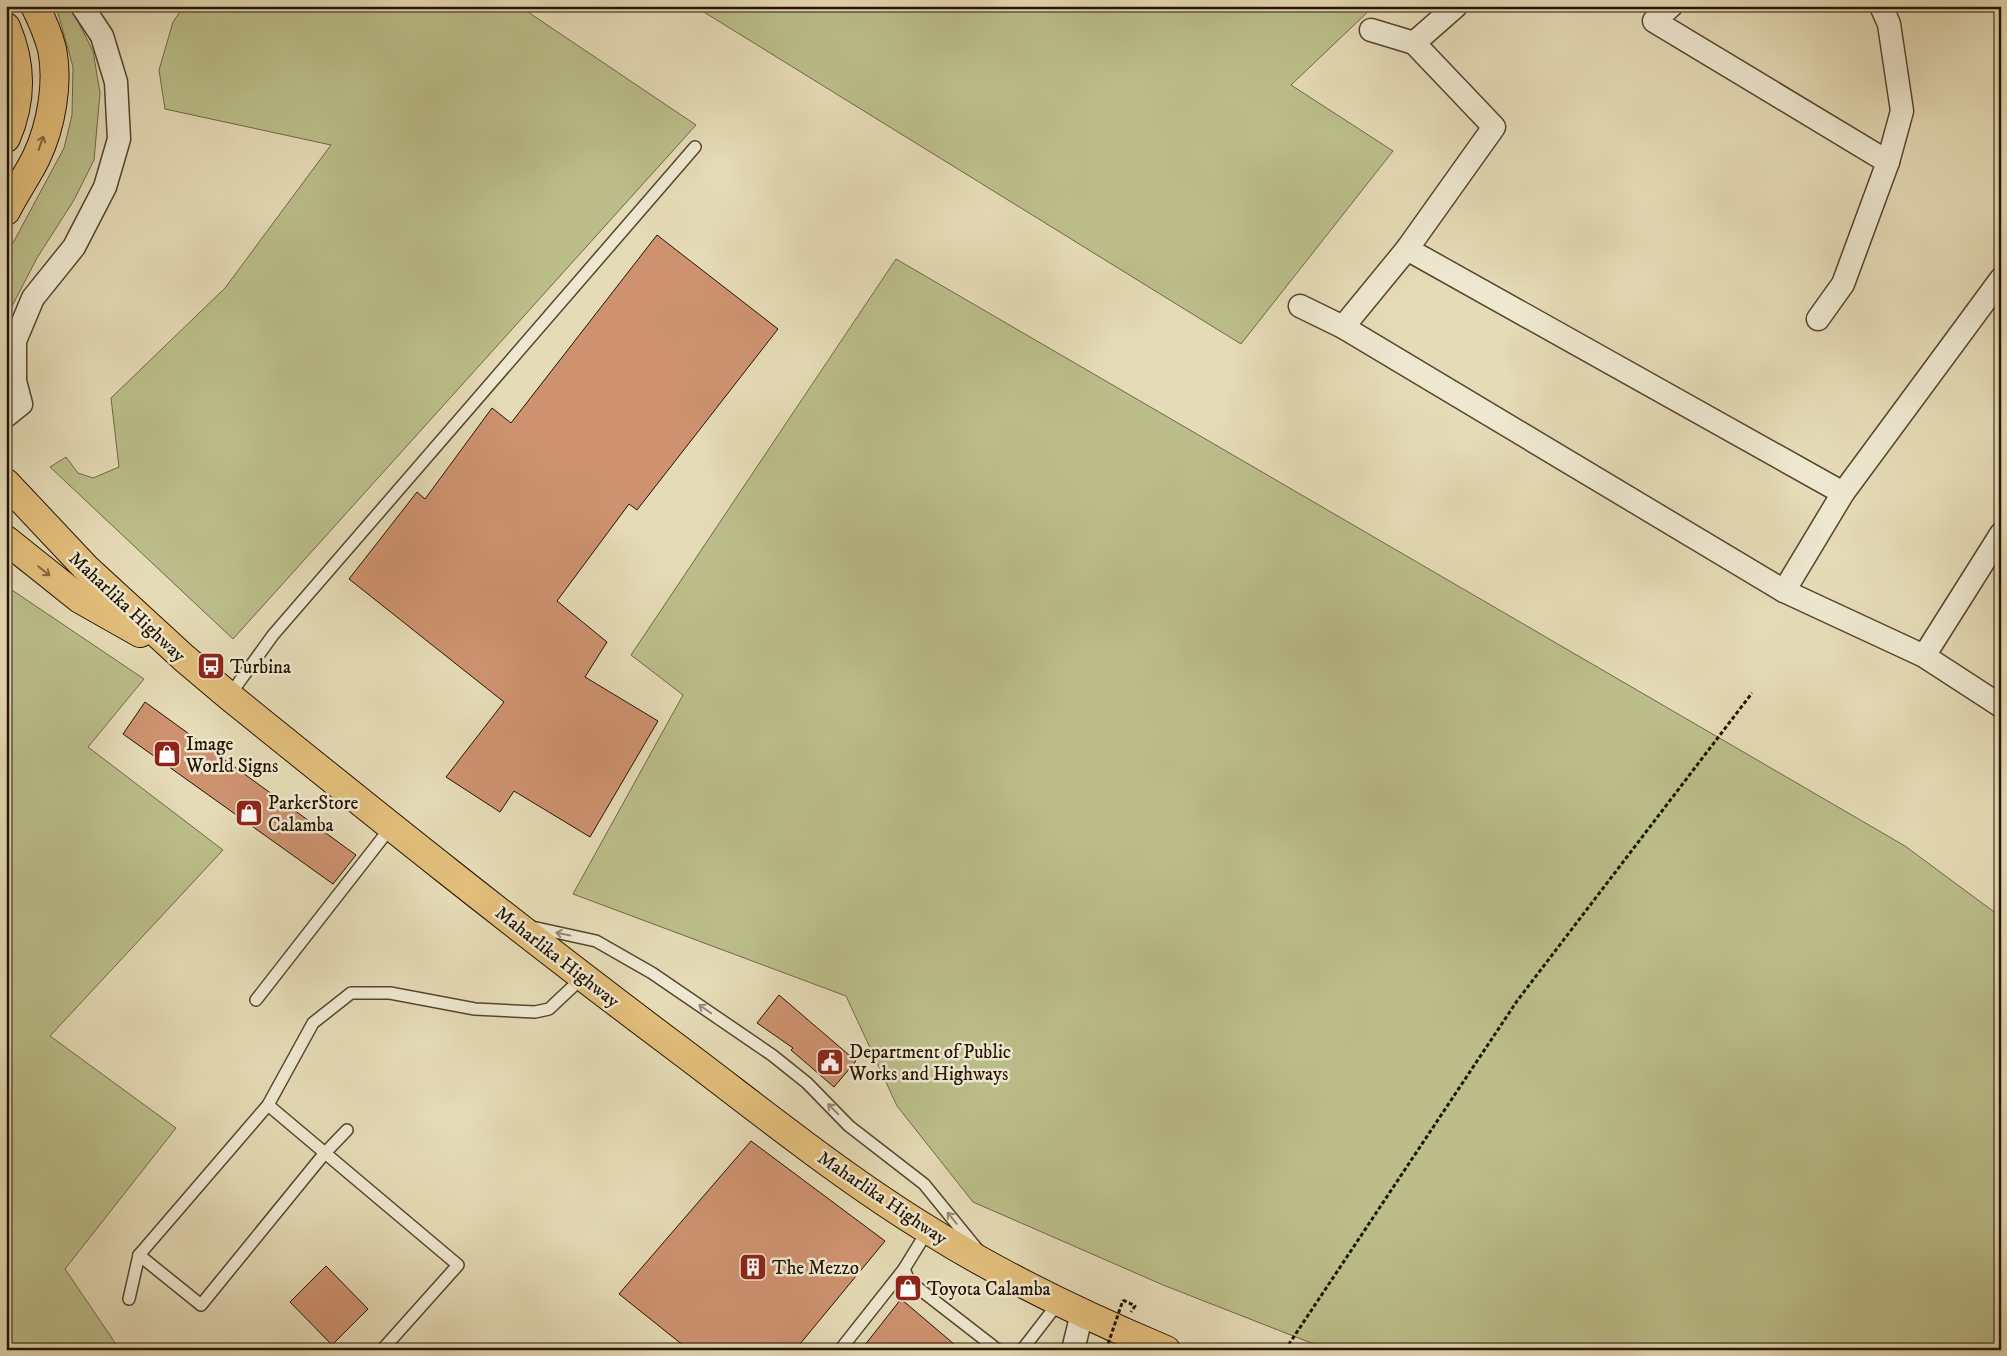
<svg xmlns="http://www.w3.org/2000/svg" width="2007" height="1356" font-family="'IM FELL DW Pica',serif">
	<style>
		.green { fill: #bbbe8a; stroke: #706846 }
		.building { fill: #ce9270; stroke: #251301 }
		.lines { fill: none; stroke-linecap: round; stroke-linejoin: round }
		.lane-casing { stroke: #55452e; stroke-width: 14 }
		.street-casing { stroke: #55452e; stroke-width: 25 }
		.highway-casing { stroke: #251301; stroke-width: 30 }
		.path { stroke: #251301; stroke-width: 3; stroke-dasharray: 4 2.5; stroke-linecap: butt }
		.lane { stroke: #eee8d0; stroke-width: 11 }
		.street { stroke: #eee8d0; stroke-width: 22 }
		.highway { stroke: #e2be7b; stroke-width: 28 }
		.path-bridge { stroke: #251301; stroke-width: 3; stroke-dasharray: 4 2.5; stroke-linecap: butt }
		.oneway { stroke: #84683e }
		.oneway2 { stroke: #948873 }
		.labels { text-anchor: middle; stroke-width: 5; stroke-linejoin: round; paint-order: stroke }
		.street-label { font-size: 19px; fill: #251301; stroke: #eee8d0 }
		.poi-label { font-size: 19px; fill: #251301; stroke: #eee8d0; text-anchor: start }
	</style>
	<rect width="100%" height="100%" fill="#e5dbb6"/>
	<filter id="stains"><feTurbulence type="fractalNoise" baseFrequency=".004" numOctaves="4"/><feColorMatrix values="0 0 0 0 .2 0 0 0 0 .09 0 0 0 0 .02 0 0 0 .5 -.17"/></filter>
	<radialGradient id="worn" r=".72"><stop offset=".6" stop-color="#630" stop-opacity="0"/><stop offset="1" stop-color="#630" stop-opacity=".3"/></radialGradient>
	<g class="green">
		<path d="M56,6h14l23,45 7,42 -6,67 -20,40 -37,58 -28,54 -3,12v-68l58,-108 8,-33 1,-48z"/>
		<path d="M184,6h335l177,119 -463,514 -183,-172 16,-10 12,16 15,5 26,-11 -8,-69 114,-110 106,-143 -166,-36 -6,-39 14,-48z"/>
		<path d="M694,6h680l-83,79 102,66 -152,193z"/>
		<path d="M896,259l1009,587 96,71v433h-672l-166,-65 -190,-83 -76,-96 -51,-110 -273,-102 110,-199 -52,-40z"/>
		<path d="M6,586l138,93 -56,68 135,103 -173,186 126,92 -111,141 55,81h-107l-7,-11z"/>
	</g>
	<g class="building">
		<path d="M657,235l121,94 -141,181 -8,-6 -72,97 50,41 -22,35 73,44 -68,116 -76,-46 -14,21 -54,-35 58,-75 -155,-123 68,-87 8,7 67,-91 19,15z"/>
		<path d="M145,702l211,153 -23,29 -210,-150z"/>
		<path d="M779,995l77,66 -22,26 -43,-37 2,-2 -36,-25z"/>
		<path d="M751,1141l134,100 -90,109h-106l-70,-56z"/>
		<path d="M326,1266l42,43 -36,36 -42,-43z"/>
		<path d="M901,1299l60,51h-100z"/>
	</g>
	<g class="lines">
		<g class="lane-casing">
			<g id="lane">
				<path d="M229,696l44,-61 422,-488"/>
				<path d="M532,927l64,14 56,32 120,82 35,28 42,43 75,58 53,65"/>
				<path d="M256,1000l135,-173"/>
				<path d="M268,1105l190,160 -76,85"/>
				<path d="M928,1230l-24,39 5,12 89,69"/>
				<path d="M139,1255l62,50 123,-151 23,-24"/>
				<path d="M129,1299l10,-44 129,-150 45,-82 38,-30h39l85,16 60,3 14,-3 34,-32"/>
				<path d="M840,1350l64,-81"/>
				<path d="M1022,1350l37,-48"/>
			</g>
		</g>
		<g class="street-casing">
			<g id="street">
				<path d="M1671,6l-17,15 234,141"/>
				<path d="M1414,43l42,-37"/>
				<path d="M1407,249l436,244"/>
				<path d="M1300,306l43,21 441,264 140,65 77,50"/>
				<path d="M1818,319l25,-35 45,-122 14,-51 -13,-87 -8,-18"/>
				<path d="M1343,327l64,-78 87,-122 -80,-84 -43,-13"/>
				<path d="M6,416l15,-12 -6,-23v-40l18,-43 41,-51 31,-60 14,-48 -3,-57 -14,-46 -20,-30"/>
				<path d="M1784,591l59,-98 158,-214"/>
				<path d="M1924,656l77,-122"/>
				<path d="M1073,1350l9,-37"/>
			</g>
		</g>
		<g class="highway-casing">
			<g id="highway">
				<path d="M6,27c16,37 16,74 0,111"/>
				<path d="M6,211c9,-18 21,-35 30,-53 15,-31 23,-75 16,-109 -4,-15 -10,-29 -17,-43"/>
				<path d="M6,483l80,85 98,90 45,38c146,118 293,236 444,349 84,63 167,131 257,186 75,47 155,85 236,119"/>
				<path d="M6,540l74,59 60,34"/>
			</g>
		</g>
		<g class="path">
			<path d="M1123,1300l12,6 -4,6"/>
			<path d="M1285,1350l232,-349 235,-308"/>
		</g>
		<use href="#lane" class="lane"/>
		<use href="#street" class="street"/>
		<use href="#highway" class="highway"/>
		<path class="path-bridge" d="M1106,1350l17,-50"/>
	</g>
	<defs><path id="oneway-shaft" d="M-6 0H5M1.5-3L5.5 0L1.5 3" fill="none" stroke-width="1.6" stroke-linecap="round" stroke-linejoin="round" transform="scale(1.25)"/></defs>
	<g class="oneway">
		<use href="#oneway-shaft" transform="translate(41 143) rotate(-71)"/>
		<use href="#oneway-shaft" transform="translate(44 571) rotate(39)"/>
	</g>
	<g class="oneway2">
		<use href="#oneway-shaft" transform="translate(563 934) rotate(-168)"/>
		<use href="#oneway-shaft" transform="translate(705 1009) rotate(-145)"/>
		<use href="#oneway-shaft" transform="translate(833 1109) rotate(-135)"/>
		<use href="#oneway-shaft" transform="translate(952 1218) rotate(-129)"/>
	</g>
	<defs>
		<g id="bus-square" transform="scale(1.4375)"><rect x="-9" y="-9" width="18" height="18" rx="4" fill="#8f2418" stroke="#eee8d0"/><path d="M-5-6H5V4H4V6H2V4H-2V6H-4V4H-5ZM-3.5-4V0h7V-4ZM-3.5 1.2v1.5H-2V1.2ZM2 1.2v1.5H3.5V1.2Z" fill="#fff"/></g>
		<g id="shop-square" transform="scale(1.4375)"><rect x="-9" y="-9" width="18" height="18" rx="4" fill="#8f2418" stroke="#eee8d0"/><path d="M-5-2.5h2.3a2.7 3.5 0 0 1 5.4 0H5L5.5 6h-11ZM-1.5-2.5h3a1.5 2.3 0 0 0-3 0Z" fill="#fff"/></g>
		<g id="civic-square" transform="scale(1.4375)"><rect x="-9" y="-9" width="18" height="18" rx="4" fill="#8f2418" stroke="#eee8d0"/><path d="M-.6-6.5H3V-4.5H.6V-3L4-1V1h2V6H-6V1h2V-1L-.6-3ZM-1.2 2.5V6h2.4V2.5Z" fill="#fff"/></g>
		<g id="building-square" transform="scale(1.4375)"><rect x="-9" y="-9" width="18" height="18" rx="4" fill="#8f2418" stroke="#eee8d0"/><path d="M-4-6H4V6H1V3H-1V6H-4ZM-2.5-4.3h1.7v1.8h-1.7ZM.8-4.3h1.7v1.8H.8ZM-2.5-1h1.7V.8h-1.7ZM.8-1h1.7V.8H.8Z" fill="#fff"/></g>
	</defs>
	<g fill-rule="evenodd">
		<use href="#bus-square" x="211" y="666"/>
		<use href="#shop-square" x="167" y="754"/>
		<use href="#shop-square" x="249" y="813"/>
		<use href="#civic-square" x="830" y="1062"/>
		<use href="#building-square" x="753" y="1267"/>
		<use href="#shop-square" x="908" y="1288"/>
	</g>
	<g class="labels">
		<g class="street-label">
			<text transform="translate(128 606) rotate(43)" y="7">Maharlika Highway</text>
			<text transform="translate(558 956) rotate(38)" y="7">Maharlika Highway</text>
			<text transform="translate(883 1197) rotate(34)" y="7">Maharlika Highway</text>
		</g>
		<g class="poi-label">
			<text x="230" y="673">Turbina</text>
			<text x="186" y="750">Image<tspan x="186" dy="22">World Signs</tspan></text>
			<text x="268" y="809">ParkerStore<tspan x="268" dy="22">Calamba</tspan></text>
			<text x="849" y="1058">Department of Public<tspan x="849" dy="22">Works and Highways</tspan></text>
			<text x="772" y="1274">The Mezzo</text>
			<text x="927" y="1295">Toyota Calamba</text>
		</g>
	</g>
	<rect width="2007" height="1356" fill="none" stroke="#e5dbb6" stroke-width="25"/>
	<rect x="8" y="8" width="1992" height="1341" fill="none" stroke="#251301" stroke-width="2.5"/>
	<rect x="12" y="12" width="1982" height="1331" fill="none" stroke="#251301"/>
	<rect width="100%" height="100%" filter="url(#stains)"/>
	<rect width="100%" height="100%" fill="url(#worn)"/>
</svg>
